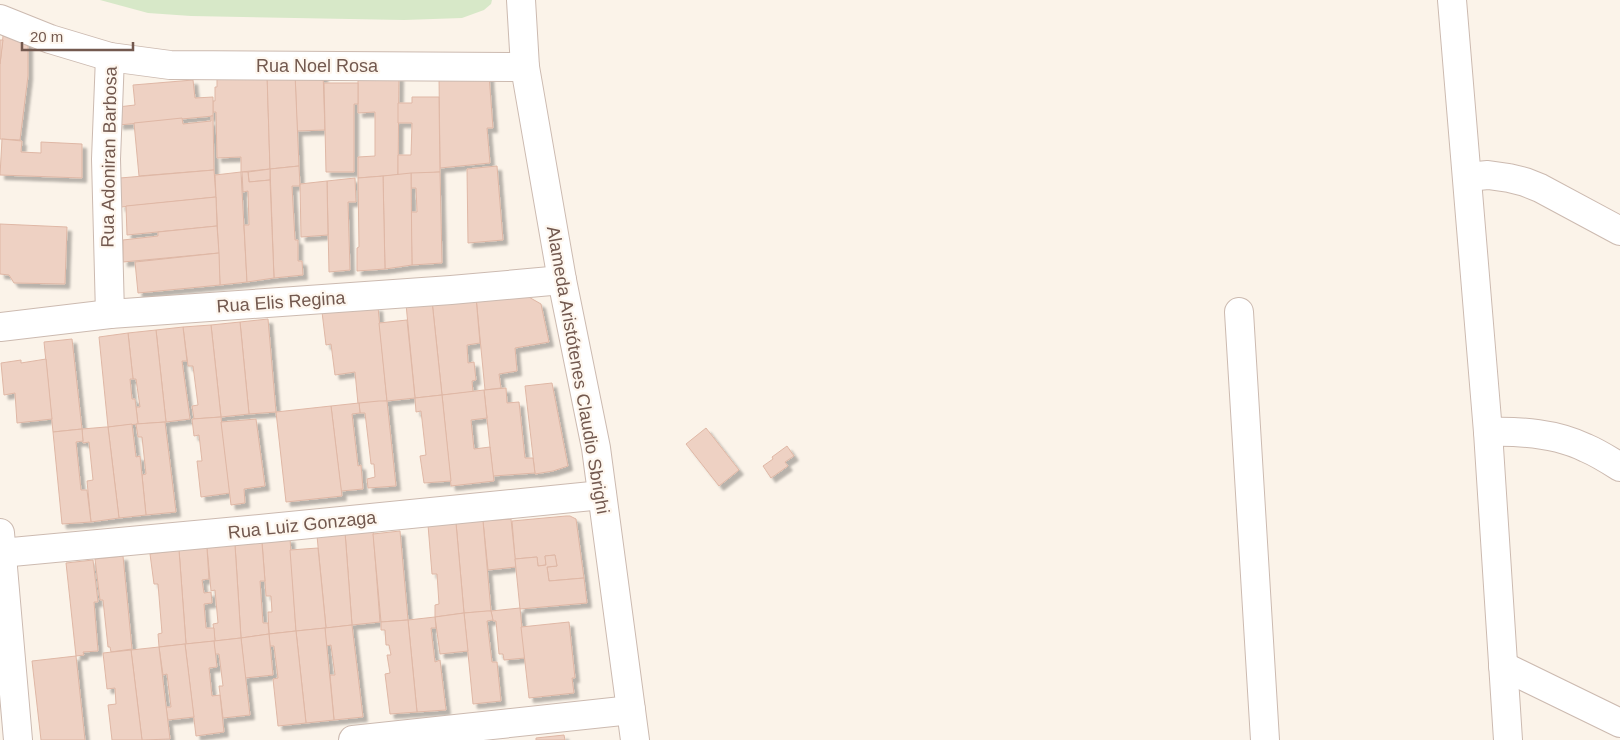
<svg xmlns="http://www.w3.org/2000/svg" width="1620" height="740" font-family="Arial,sans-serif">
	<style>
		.green { fill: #d7e8c8 }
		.building { fill: #eed1c3; stroke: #dfb7a5; filter: url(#shadow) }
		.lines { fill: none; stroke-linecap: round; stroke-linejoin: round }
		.minor-casing { stroke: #ccbab0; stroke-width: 30 }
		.minor { stroke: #fff; stroke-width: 28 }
		.labels { text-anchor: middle; stroke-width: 4.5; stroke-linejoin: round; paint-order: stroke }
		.street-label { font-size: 18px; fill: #73594f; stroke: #fef7ef }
	</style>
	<defs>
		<filter id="shadow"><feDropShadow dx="4.5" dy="4.5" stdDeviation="1" flood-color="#0004"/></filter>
	</defs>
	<rect width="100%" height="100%" fill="#fbf3e9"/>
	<path class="green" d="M100,0h392l-1,4 -7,6 -22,8 -58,2 -213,-4 -43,-3z"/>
	<g class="building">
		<path d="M4,27l24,9v40l-8,64 -20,-1v-75z"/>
		<path d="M0,40h3l-3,24z"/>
		<path d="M267,70l3,99 -29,3v-15l-24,1 -1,-46h-3v-11h2v-14h2v-15z"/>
		<path d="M295,71l28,1 2,58 -28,1z"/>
		<path d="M267,74h28l4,92 -29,3z"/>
		<path d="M358,75l41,1 -1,99 -40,3v-21l17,-1v-44l-17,1z"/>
		<path d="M489,75l4,53h-6l3,35 -50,5 -1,-92z"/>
		<path d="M193,80l2,18 18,-1v19l-94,9 -1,-18 17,-2 -2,-20z"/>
		<path d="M324,83h34v21h-4v68h-28z"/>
		<path d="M412,97h27l1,75 -42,3v-20h13l1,-32h-14v-20h14z"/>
		<path d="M211,116h2l1,54 -75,6 -5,-53 48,-5 1,6 28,-3z"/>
		<path d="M2,139l20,2 -1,11 20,1v-11l41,2v34l-82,-3z"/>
		<path d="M299,166l1,20h-8l3,54h3v21h4l1,14 -29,3 -4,-109z"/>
		<path d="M497,166l6,74 -35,3 -1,-74z"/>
		<path d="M270,169v11l-21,2 -1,-10z"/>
		<path d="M214,170l2,27 -95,10 -1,-29z"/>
		<path d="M241,172l6,110 -27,3 -5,-110z"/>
		<path d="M242,172h6l1,10 21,-2 4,98 -27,4 -3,-57h5l-1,-34 -5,1z"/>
		<path d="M440,172l2,91 -30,2 -1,-53h6l-1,-24h-5v-15z"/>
		<path d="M411,173l1,92 -27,4 -2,-93z"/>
		<path d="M383,176l2,93 -28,2v-23l2,-1 -1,-69z"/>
		<path d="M355,178l1,24h-8l2,68 -21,2 -2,-91z"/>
		<path d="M327,181l1,54 -27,2 -1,-53z"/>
		<path d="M216,197l1,29 -90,9 -1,-29z"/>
		<path d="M0,224l67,3 -2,57 -51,-1 -5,-8 -9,-1z"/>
		<path d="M217,226l2,27 -96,9v-22l35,-4v-4z"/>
		<path d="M219,253l1,32 -82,8 -3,-31z"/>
		<path d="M520,292l21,12 8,38 -34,6 2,23 -18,3 2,14 -16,2 -9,-93z"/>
		<path d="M476,297l4,46 -13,2 1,18 6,-1 2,18 -4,1 1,11 -31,3 -10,-94z"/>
		<path d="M432,301l10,94 -27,3 -9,-94z"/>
		<path d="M378,307l9,94 -29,3 -3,-32 -20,3 -4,-31 -5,1 -4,-33z"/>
		<path d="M268,319l8,93 -27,2 -9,-92z"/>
		<path d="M407,320l8,78 -28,3 -8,-78z"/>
		<path d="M240,322l9,92 -28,3 -10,-92z"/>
		<path d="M211,325l10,92 -27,2 -2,-13 6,-1 -5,-39h-5l-5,-39z"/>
		<path d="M183,327l4,34h-5l8,58 -24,3 -10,-92z"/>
		<path d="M156,330l10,92 -28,2 -2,-17h4l-4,-28h-3l-5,-46z"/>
		<path d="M128,333l5,46h-3l2,20h3l3,25 -30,3 -9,-90z"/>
		<path d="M72,339l10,90 -29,3 -9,-90z"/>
		<path d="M46,359l6,60 -35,4 -2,-30 -11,2 -3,-32 20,-3v3z"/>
		<path d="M552,383l16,83 -15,5 -18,3 -10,-88z"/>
		<path d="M506,388l1,15 12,-1 6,56h8l2,15 -42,3 -9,-86z"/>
		<path d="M484,390l3,28 -16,2 3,29 16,-2 4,34 -43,5 -9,-91z"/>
		<path d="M442,395l9,86 -27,2 -4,-27 6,-1 -5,-44 -5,1 -1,-14z"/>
		<path d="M379,401h8l9,85 -28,2 -1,-9 8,-2 -1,-13h-3l-6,-51h-5l-1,-10z"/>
		<path d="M359,403l1,10 -8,1 6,52 3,-1 2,24 -22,2 -10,-85z"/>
		<path d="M331,406l11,90 -56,6 -10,-90z"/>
		<path d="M221,417l9,76 -29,4 -4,-36h5l-3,-26 -5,1 -2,-17z"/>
		<path d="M256,419l9,67 -21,3 1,14 -14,2 -10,-83z"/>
		<path d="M165,422l11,90 -30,3 -4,-40 4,-1 -4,-37h-4l-2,-13z"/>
		<path d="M132,424l4,33 4,-1 6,59 -27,3 -11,-91z"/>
		<path d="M106,427h2l11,91 -28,4 -4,-41 6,-1 -4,-38 -6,1 -1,-14z"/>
		<path d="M706,428l33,42 -20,16 -33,-42z"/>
		<path d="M82,429l1,12 -7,1 5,48h6l4,32 -29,2 -9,-92z"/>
		<path d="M787,446l7,10 -9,6 3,4 -17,12 -8,-12 10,-7 -1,-2z"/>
		<path d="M566,516h4l6,3 8,59 -35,3 -2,-14 10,-1 -2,-11 -10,1 1,9 -8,1 -1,-9 -22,2 -3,-38z"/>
		<path d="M511,519l5,48 -28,3 -5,-49z"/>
		<path d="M483,521l8,90 -27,2 -8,-90z"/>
		<path d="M456,523l8,90 -29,4v-12l4,-1 -2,-30h-5l-4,-49z"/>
		<path d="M373,530l7,92 -28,3 -7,-93z"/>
		<path d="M400,531l8,89 -27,2 -8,-88z"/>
		<path d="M345,532l7,93 -26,3 -9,-92z"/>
		<path d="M290,538l6,93 -27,3 -1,-22h4l-1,-16h-5l-4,-55z"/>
		<path d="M262,543l3,38h-5l3,42h5l1,11 -28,4 -6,-93z"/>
		<path d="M235,545l6,93 -26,3 -2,-17 5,-1 -3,-33 -4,1 -4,-43z"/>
		<path d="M207,548l2,31 -7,1 2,13 7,-1 1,11 -8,1 2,24h8l1,13 -29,3 -7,-94z"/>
		<path d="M318,548l8,80 -30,3 -6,-81z"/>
		<path d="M179,550l7,94 -27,3 -1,-13 4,-1 -4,-49h-4l-4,-30z"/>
		<path d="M555,555l2,11 -10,1 2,14 35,-3 3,25 -67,6 -5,-50 22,-2 1,9 8,-1 -1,-9z"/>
		<path d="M123,556l9,93 -21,3 -1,-5h-2l-5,-47h-3l-5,-41z"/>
		<path d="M93,560l5,42h-4l4,49 -15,1 1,3 -8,1 -10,-93z"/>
		<path d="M520,608l5,50 -21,2 -1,-6h-4l-3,-33h-3l-2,-10z"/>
		<path d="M487,611h4l2,9 -6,1 5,41h5l4,39 -28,3 -9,-91z"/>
		<path d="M464,613l4,38 -28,3 -5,-37z"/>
		<path d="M435,617l1,11h-5l4,34 5,-2 6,50 -29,2 -9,-92z"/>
		<path d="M408,620l9,92 -27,2 -5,-40 5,-1 -3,-18h4l-2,-10h-3l-1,-15h-4v-8z"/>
		<path d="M569,622l6,56h-3l2,15 -45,5 -8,-71z"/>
		<path d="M352,625l11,92 -29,3 -4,-45h5l-4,-30 -5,1 -1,-18z"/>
		<path d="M325,628l9,92 -28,3 -10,-92z"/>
		<path d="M296,631l10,92 -28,3 -5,-47 5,-1 -4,-32h-4l-1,-12z"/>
		<path d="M269,634l4,41 -28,3 -4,-40z"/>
		<path d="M241,638l9,77 -27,3 -4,-32h4l-4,-32h-4l-1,-13z"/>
		<path d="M214,641l3,26 -8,1 3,28 8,-1 4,37 -28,4 -11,-92z"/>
		<path d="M185,644l9,73 -26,3 -2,-13h5l-4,-33 -4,1 -4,-28z"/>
		<path d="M159,647l11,92 -28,1 -11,-90z"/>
		<path d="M131,650l11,90h-30l-4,-35 8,-1 -1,-16 -8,1 -4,-36z"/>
		<path d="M76,656l9,84h-44l-9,-79z"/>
		<path d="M564,735l1,5h-29v-2z"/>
	</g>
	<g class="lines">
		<g class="minor-casing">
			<g id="minor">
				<path d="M521,0l4,67 37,213 34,168 39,292"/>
				<path d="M1452,0l36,432 20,308"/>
				<path d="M0,19l50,20 60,18 60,8 355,2"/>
				<path d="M110,57l-4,102 4,155"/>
				<path d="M1467,177l21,-2 21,3 16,4 15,6 80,43"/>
				<path d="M1239,312l26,428"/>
				<path d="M0,327l110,-13 341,-24 111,-10"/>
				<path d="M1488,432c33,-1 68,1 98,16 12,5 23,12 34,19"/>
				<path d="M0,533l18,207"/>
				<path d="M1,553l269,-25 332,-33"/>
				<path d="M1503,666l117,57"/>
				<path d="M353,740l278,-30"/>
			</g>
		</g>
		<use href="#minor" class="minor"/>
	</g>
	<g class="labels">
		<g class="street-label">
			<text x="317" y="72">Rua Noel Rosa</text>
			<text transform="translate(109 157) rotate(-89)" y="6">Rua Adoniran Barbosa</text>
			<text transform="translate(281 302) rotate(-4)" y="6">Rua Elis Regina</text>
			<text transform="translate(578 370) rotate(80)" y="6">Alameda Aristótenes Claudio Sbrighi</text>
			<text transform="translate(302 525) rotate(-6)" y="6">Rua Luiz Gonzaga</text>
		</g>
	</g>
	<path d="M22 42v8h111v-8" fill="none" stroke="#73594f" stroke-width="2.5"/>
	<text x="30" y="42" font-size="15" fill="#73594f" stroke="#fef7ef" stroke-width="4" paint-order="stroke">20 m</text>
</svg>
